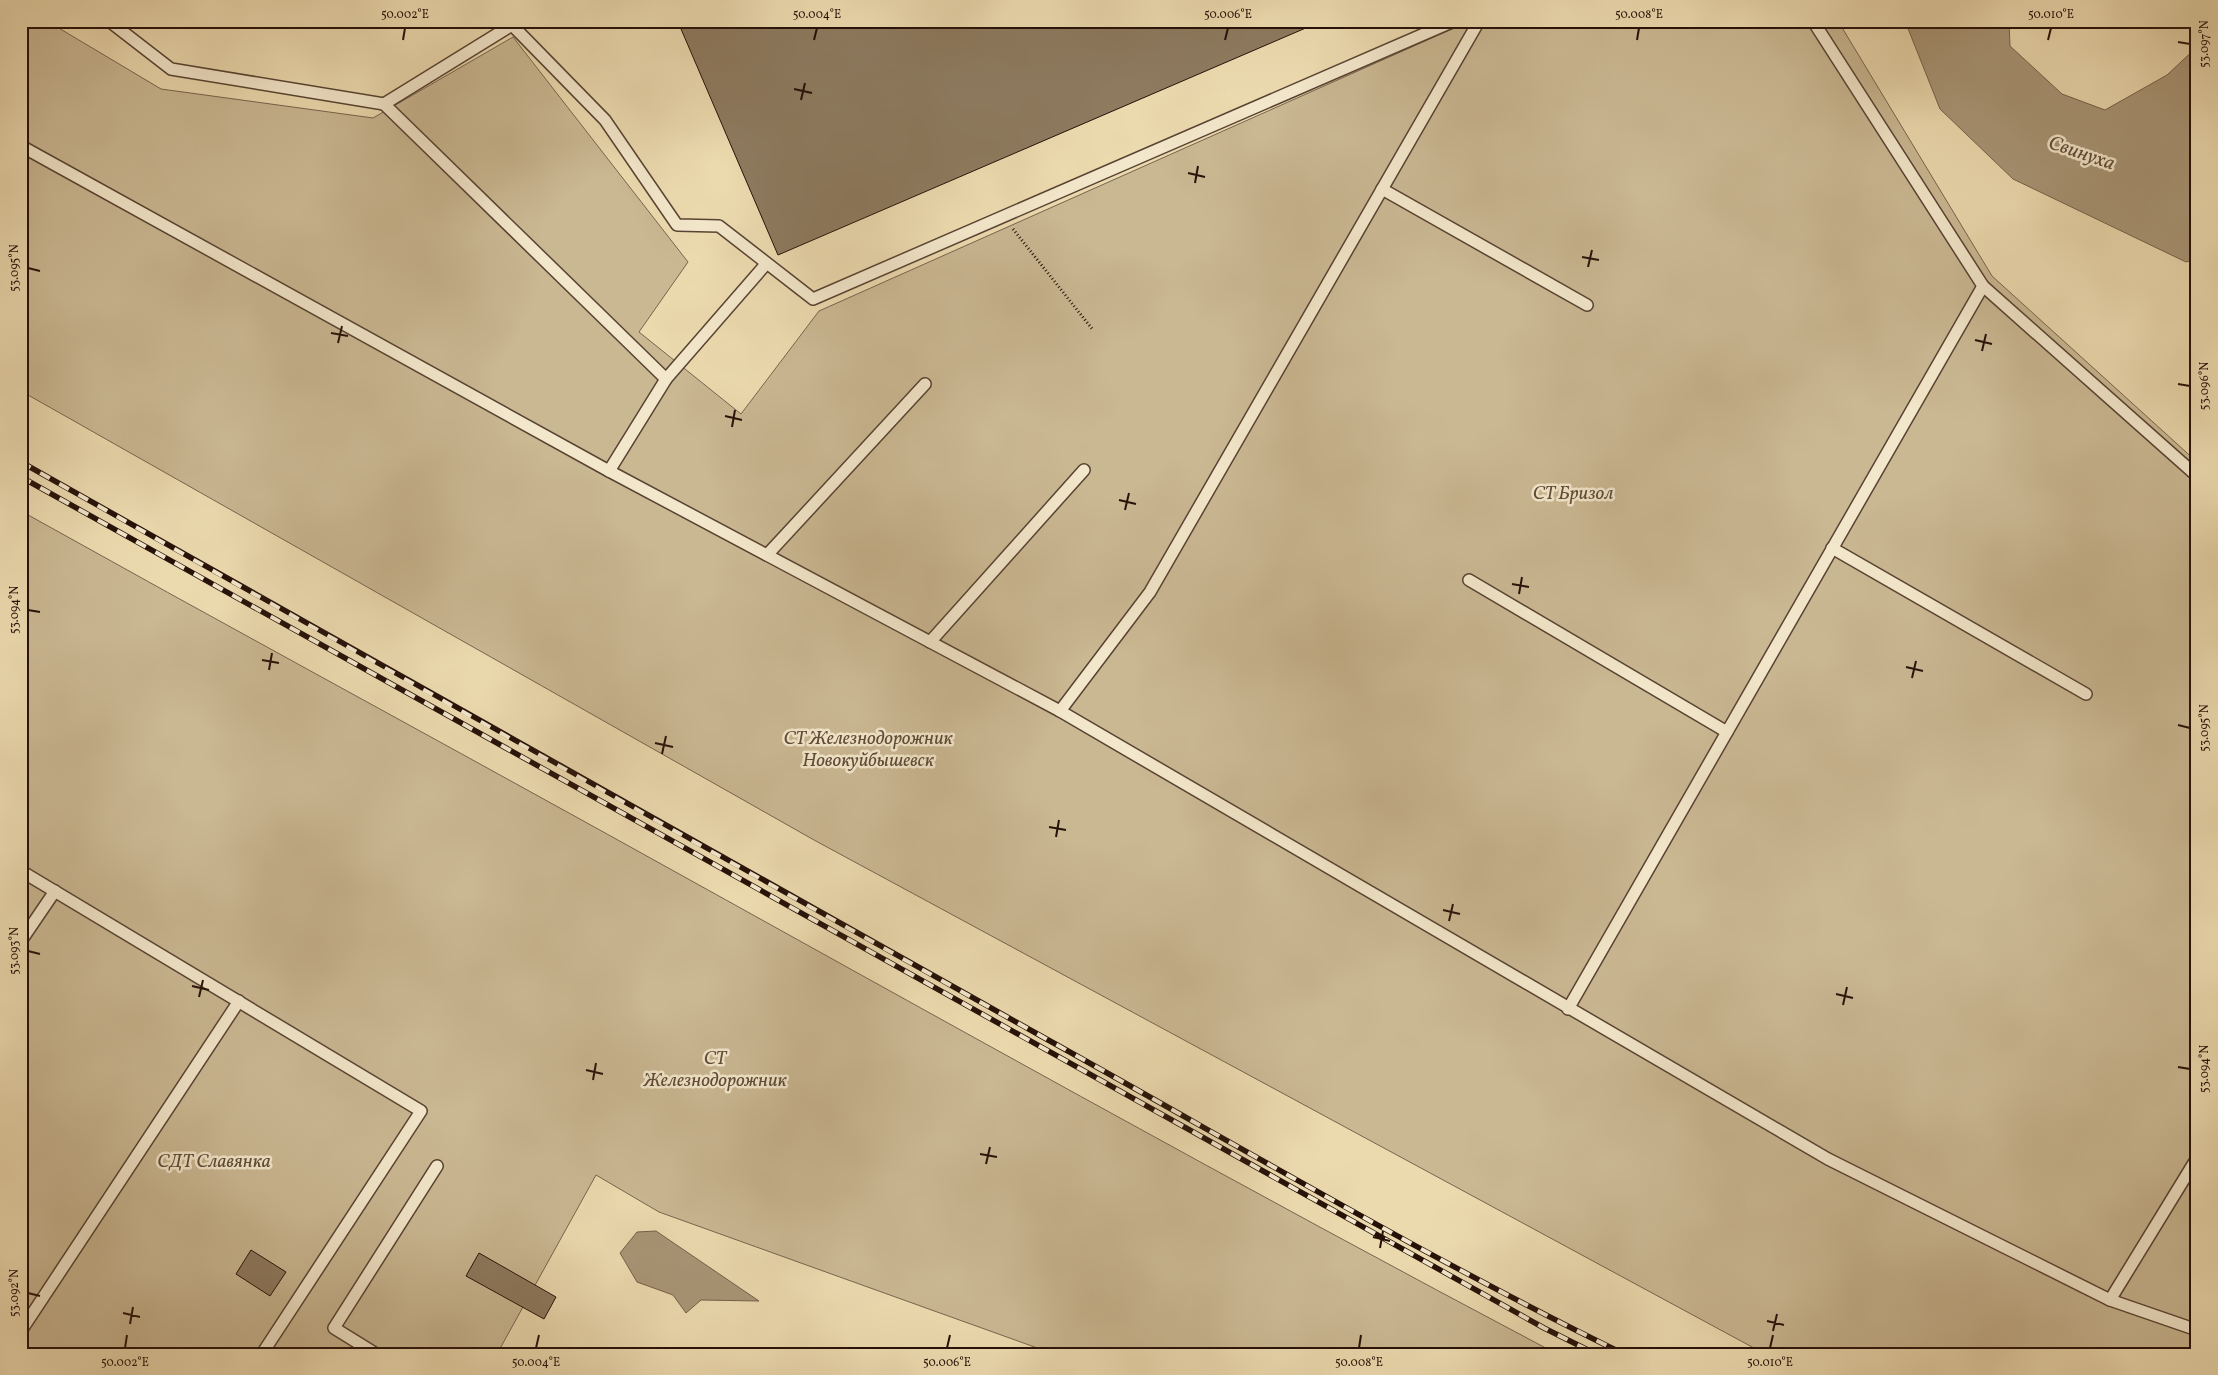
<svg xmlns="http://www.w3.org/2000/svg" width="2218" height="1375" font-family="Vollkorn,serif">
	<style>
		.green { fill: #cab893; stroke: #78644e }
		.water { fill: #a99677; stroke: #75614b }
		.building { fill: #8d7a5f; stroke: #261109 }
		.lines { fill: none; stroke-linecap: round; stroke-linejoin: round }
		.service-casing { stroke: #584332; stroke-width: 14 }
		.path { stroke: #261109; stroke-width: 3; stroke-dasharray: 1 2.5; stroke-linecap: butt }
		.service { stroke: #f3e7cb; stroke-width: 11 }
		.rail-casing { stroke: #261109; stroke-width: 5.5 }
		.rail { stroke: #f3e7cb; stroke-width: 4; stroke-dasharray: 11; stroke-linecap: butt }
		.ticks { fill: none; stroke: #261109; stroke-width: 2 }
		.labels { text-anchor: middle; stroke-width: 5; stroke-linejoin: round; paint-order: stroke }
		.park-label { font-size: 19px; font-style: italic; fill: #5f4b39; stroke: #f3e7cb }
		.water-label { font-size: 20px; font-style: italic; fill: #614d3a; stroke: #f3e7cb }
		.neatline { fill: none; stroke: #261109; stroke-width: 2 }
		.ticks-label { font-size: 12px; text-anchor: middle; fill: #261109 }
	</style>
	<rect width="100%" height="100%" fill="#ecdaaf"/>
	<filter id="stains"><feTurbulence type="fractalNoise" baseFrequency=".004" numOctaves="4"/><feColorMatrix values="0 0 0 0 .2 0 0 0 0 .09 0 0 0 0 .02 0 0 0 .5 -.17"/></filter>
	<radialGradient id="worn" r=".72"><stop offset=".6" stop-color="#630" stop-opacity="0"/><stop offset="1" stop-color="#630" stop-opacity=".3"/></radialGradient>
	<g class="green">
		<path d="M21,21h26l114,68 212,29 140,-81 175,225 -49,70 102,82 78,-103 651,-290h368l154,255 205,186v892h-432l-951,-514 -793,-449z"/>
		<path d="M21,511c195,109 391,215 586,323 316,175 630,351 950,520h-503l-395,-142 -63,-37 -99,179h-476z"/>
	</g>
	<g class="water">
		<path d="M1905,21h104l1,25 52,48 43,16 62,-35 30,-28v212l-11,3 -173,-83 -73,-70z"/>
		<path d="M656,1231l103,70 -58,-1 -15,13 -13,-18 -36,-13 -17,-29 17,-21z"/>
	</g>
	<g class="building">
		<path d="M699,21h623l-544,234 -97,-226z"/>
		<path d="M251,1250l35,22 -16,24 -34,-22z"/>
		<path d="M479,1253l77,44 -12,22 -78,-43z"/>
	</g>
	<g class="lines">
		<g class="service-casing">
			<g id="service">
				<path d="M109,21l62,48 213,35 128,-79 93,95 72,105 42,1 94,73 641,-278"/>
				<path d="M1813,21l170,265 214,190"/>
				<path d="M384,104l282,275"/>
				<path d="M21,146l588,325 451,240 768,448 282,141 87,30"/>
				<path d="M1382,189l205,116"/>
				<path d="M609,471l57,-92 100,-115"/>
				<path d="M1832,548l254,146"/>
				<path d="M767,555l158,-171"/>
				<path d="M1469,580l258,152"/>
				<path d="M930,642l154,-172"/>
				<path d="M1060,711l90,-119 329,-571"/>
				<path d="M21,871l400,240 -159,243"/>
				<path d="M21,941l34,-50"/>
				<path d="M1568,1009l415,-723"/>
				<path d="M2110,1300l87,-142"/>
				<path d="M21,1331l218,-330"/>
				<path d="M376,1354l-42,-26 103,-162"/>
			</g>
		</g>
		<path class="path" d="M1013,229l80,101"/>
		<use href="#service" class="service"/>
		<g class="rail-casing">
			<g id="rail">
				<path d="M21,462c340,193 680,384 1020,574 193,107 384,221 583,318"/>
				<path d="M21,477l1523,851 52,26"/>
			</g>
		</g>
		<use href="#rail" class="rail"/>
	</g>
	<path class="ticks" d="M403,40l2,-12M814,40l3,-12M1225,40l3,-12M1637,40l2,-12M2048,40l3,-12M2178,42l12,2M794,89l18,4M801,100l4,-17M1188,173l17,4M1195,183l3,-17M1582,257l17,3M1588,267l4,-17M28,268l12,3M331,333l17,3M1975,340l17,4M338,343l4,-17M1982,351l4,-17M2178,384l12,2M725,416l17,4M732,427l3,-17M1119,500l17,4M1125,510l4,-17M1512,584l17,3M1519,594l3,-17M28,610l12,2M262,660l17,3M1906,667l17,4M269,670l3,-17M1912,678l4,-17M2178,725l12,3M655,743l18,4M662,754l4,-18M1049,827l17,3M1056,837l3,-17M1443,910l17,4M1449,921l4,-17M28,951l12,3M192,986l17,4M1836,994l17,4M199,997l4,-17M1843,1005l4,-18M2178,1067l12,2M586,1070l17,4M593,1080l3,-17M980,1154l17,3M986,1164l4,-17M1373,1237l17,4M1380,1248l3,-17M28,1293l12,3M123,1313l17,4M1767,1321l17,4M130,1324l3,-17M1773,1331l4,-17M125,1348l2,-13M536,1348l3,-13M947,1348l3,-13M1359,1348l2,-13M1770,1348l3,-13"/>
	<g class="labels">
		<g class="park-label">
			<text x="1573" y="499">СТ Бризол</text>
			<text x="868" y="744">СТ Железнодорожник<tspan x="868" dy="22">Новокуйбышевск</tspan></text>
			<text x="715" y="1064">СТ<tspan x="715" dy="22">Железнодорожник</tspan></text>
			<text x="214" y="1167">СДТ Славянка</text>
		</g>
		<g class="water-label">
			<text transform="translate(2082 152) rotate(19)" y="7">Свинуха</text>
		</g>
	</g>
	<rect width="2218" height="1375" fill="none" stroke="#ecdaaf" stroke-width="55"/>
	<rect x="28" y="28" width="2162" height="1320" class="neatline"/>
	<g class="ticks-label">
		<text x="405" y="18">50.002°E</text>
		<text x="817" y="18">50.004°E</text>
		<text x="1228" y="18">50.006°E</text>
		<text x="1639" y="18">50.008°E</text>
		<text x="2051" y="18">50.010°E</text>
		<text transform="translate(2204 44) rotate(-90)" y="4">53.097°N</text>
		<text transform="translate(14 268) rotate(-90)" y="4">53.095°N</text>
		<text transform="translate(2204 386) rotate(-90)" y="4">53.096°N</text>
		<text transform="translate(14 610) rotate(-90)" y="4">53.094°N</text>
		<text transform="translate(2204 728) rotate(-90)" y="4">53.095°N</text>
		<text transform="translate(14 951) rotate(-90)" y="4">53.093°N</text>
		<text transform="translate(2204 1069) rotate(-90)" y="4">53.094°N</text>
		<text transform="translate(14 1293) rotate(-90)" y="4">53.092°N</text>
		<text x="125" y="1366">50.002°E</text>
		<text x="536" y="1366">50.004°E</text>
		<text x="947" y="1366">50.006°E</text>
		<text x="1359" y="1366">50.008°E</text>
		<text x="1770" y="1366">50.010°E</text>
	</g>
	<rect width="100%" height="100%" filter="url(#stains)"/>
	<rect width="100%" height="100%" fill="url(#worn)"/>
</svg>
